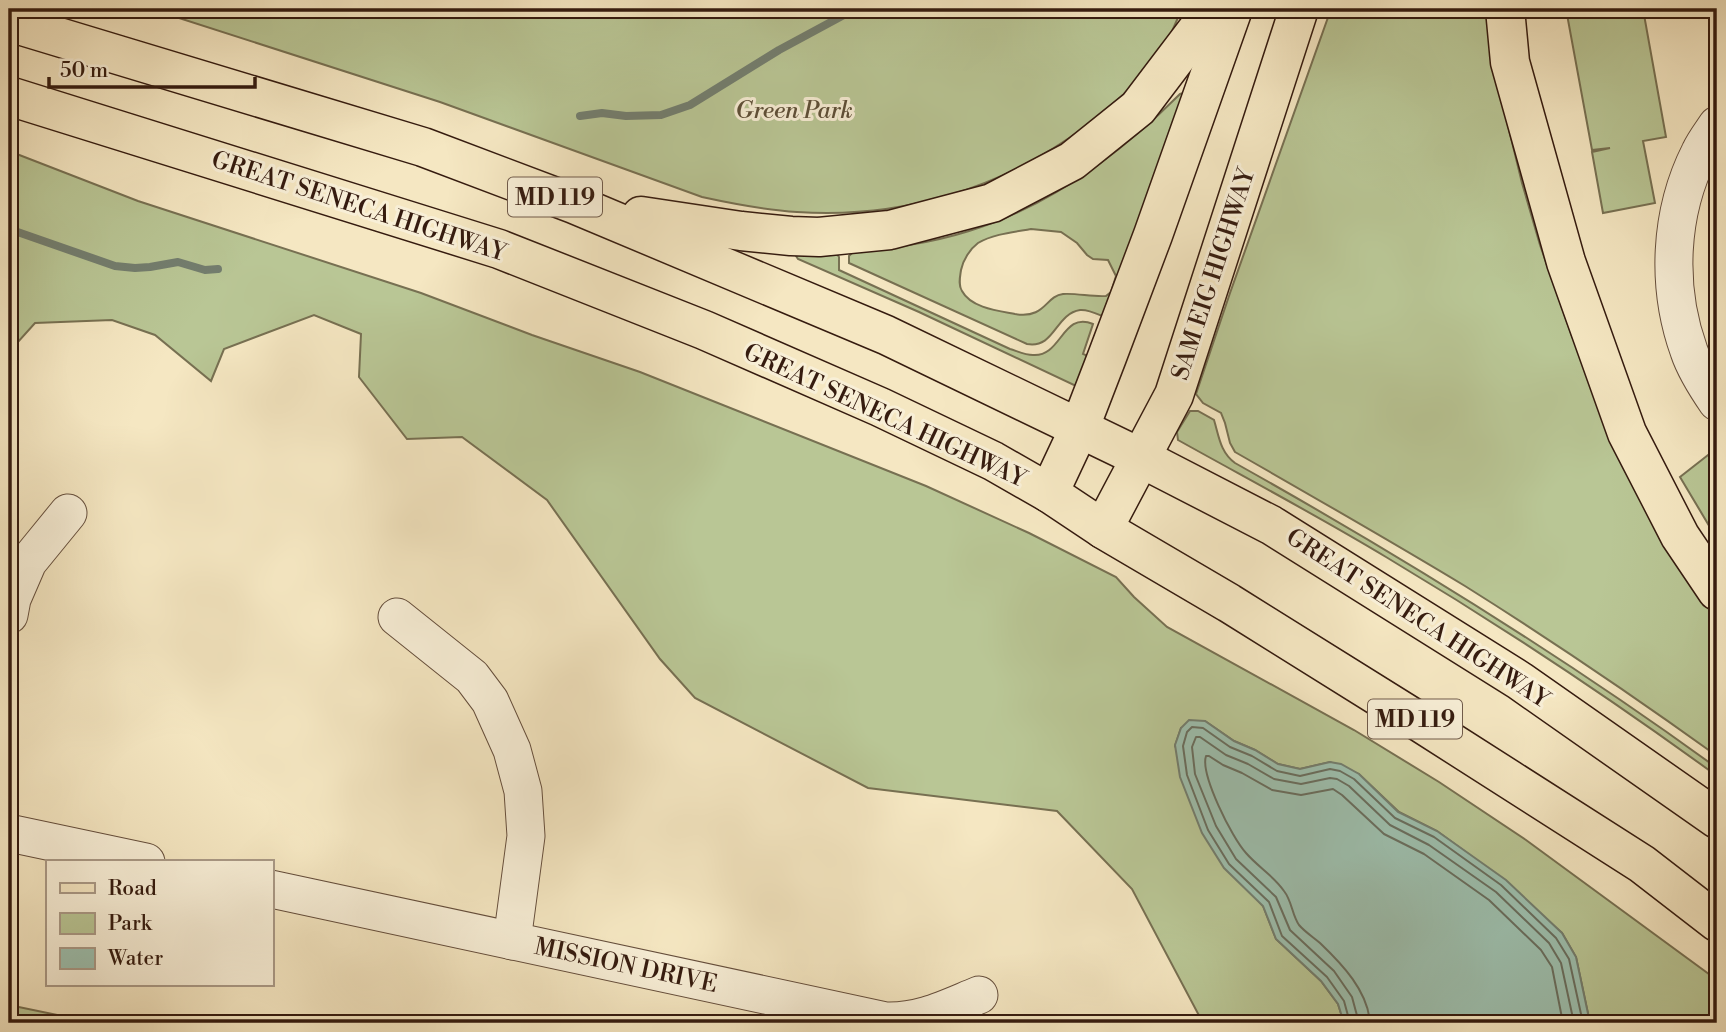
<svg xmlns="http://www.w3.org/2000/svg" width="1726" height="1032" font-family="'Libre Bodoni',serif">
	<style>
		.green { fill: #b9c695; stroke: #777052; stroke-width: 2; fill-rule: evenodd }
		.water { fill: #9dc0af; stroke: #737e6f; stroke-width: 2 }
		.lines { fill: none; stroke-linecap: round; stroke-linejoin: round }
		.shore { stroke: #696e5f; stroke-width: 2 }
		.stream { stroke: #737e6f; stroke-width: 8 }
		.minor-casing { stroke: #654e3c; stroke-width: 39 }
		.major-casing { stroke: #351b0f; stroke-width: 41 }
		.minor { stroke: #f8efd7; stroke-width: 37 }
		.major { stroke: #f5e7c2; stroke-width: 38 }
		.labels { text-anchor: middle; stroke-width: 6; stroke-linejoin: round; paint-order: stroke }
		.shield { fill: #f8efd7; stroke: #705b4b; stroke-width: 2 }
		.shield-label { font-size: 23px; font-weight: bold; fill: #351b0f }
		.park-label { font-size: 24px; font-style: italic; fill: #5d4e37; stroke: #f8efd7 }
		.street-label { font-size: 24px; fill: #351b0f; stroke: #f8efd7 }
	</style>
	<rect width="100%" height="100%" fill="#f5e7c2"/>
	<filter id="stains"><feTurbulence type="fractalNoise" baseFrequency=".00286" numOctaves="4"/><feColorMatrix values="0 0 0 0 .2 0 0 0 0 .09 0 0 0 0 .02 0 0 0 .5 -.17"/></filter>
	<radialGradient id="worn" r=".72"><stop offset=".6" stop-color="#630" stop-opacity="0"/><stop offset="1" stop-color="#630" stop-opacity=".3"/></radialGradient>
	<g class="green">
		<path d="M151,9h1031c-7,14 -12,30 -21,43 -19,28 -48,53 -75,74 -84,63 -185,93 -289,86 -32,-2 -63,-8 -95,-15l-262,-95z"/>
		<path d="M1331,9h156l16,96 19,78 18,62 32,91 130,256 15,22v142c-82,-59 -166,-116 -252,-170 -76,-46 -153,-90 -230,-134l-5,-9 -5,-20 -4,-10 -18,-10 -7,-9 34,-101z"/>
		<path d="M1566,9h77l23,128 -23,4 12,62 -52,10 -11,-61 18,-4 -18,2z"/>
		<path d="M1184,93l-77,225c-8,-3 -18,-9 -27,-8 -25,4 -25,39 -53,34l-178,-81v-7l4,-4c40,-4 78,-9 116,-21 82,-25 151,-77 211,-137zM1031,229l30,3 16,11 10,12 6,4 15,1 8,16 -5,16 -5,4c-14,1 -29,-3 -43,-2 -18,2 -17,25 -48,20 -16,-3 -44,-6 -53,-23 -4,-6 -2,-14 -1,-21 2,-10 9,-21 17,-27 15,-9 36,-11 53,-14z"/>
		<path d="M9,151l129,50 283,92 111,42 108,37 286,114 103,47 87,44 18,20 33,30 187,103 85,52 87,58 191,140v43h-127l-14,-66 -14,-24 -91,-77 -34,-25 -38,-19 -40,-38 -29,-12 -30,7 -22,-5 -23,-14 -21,-9 -29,-20 -24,7 -6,18 79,150 9,10 13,33 45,42 17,23 6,19h-141l-71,-134 -75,-78 -189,-23 -173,-90 -35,-39 -113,-159 -85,-63 -55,2 -48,-62 2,-43 -47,-19 -90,34 -13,32 -56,-46 -43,-15 -77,3 -26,29z"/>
		<path d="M797,254h40l2,3v13l171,79c7,2 15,6 23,6 29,2 29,-44 60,-31l-10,30 10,4 -17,28 -157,-74 -121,-53 -2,-3z"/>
		<path d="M1190,411h8l16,9c5,16 6,32 21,43 166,93 328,193 482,305v8c-107,-78 -217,-151 -331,-219 -68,-41 -138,-78 -208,-117l-1,-8z"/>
		<path d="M1717,448v91l-37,-62z"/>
		<path d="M9,1005l87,18h-87z"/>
	</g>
	<path class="water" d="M1189,720l16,1 29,20 21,9 23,14 22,5 30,-7 11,2 18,10 39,38 39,19 69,49 56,53 14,24 14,66h-246l-6,-19 -17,-23 -45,-42 -13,-33 -39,-38 -22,-35 -22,-56 -5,-32 6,-17z"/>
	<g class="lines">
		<g class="shore">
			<path d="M1350,1023l-6,-22 -17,-24 -45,-41 -13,-34 -40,-38 -21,-34 -21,-55 -4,-29 4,-14 5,-5 11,1 27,19 22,9 25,15 23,5 30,-7 10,2 14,8 41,39 39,19 67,48 55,53 13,21 14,64"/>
			<path d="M1359,1023l-7,-26 -18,-26 -44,-41 -14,-33 -40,-38 -20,-33 -21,-52 -3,-27 4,-10h4l26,18 22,9 26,15 27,5 29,-6 7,1 12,7 41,39 39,20 67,47 53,51 12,20 13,60"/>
			<path d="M1370,1023c-2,-32 -28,-59 -50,-80 -7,-6 -15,-11 -21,-18 -7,-10 -7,-24 -15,-34 -10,-15 -26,-24 -38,-38 -14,-15 -46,-79 -40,-97h3l14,9 19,8 30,17 29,5 32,-6 9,6 42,39 40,20 65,46 52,50 11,17 11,56"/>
		</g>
		<g class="stream">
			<path d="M580,116l22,-3 24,3 35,-1 29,-10 89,-55 76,-41"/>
			<path d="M9,229l106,37 20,2 15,-1 28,-5 27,8 13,-1"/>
		</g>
		<g class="minor-casing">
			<g id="minor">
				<path d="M1717,125c-6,9 -13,18 -17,27 -31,61 -34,135 -11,199 6,18 17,35 28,51"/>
				<path d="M9,615l3,-16 16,-37 40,-49"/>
				<path d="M397,617l75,60 18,24 22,49 11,41 3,45 -14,105"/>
				<path d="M9,833l137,29"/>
				<path d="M271,889l615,132c35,1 61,-13 93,-26"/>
			</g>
		</g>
		<g class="major-casing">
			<g id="major">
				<path d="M1505,9l5,53 56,200 61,171 53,103 37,55"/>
				<path d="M9,22l414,125 151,57 312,131 255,123 130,67 249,156 197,138"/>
				<path d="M9,96l490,153 205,81 176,77 113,54 56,32 54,36 126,74 189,118 224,143 75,58"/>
				<path d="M641,216l100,15 50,5 28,1 71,-7 102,-27 80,-42 66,-53 75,-99"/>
				<path d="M1049,493l31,-66 27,-70 46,-122 80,-226"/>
				<path d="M1103,529l71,-134 125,-386"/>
			</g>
		</g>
		<use href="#minor" class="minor"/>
		<use href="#major" class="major"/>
	</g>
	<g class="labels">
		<g class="shield">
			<rect x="508" y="177.5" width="94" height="39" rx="5"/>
			<rect x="1368" y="699.5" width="94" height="39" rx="5"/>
		</g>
		<g class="shield-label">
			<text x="555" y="205">MD 119</text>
			<text x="1415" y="727">MD 119</text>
		</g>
		<g class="park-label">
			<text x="794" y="118">Green Park</text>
		</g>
		<g class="street-label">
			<text transform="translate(359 206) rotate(18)" y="8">GREAT SENECA HIGHWAY</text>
			<text transform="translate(1213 274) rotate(-72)" y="8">SAM EIG HIGHWAY</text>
			<text transform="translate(885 415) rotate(25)" y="8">GREAT SENECA HIGHWAY</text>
			<text transform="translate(1418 618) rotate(33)" y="8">GREAT SENECA HIGHWAY</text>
			<text transform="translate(626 965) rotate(12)" y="8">MISSION DRIVE</text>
		</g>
	</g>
	<rect width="1726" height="1032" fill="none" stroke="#f5e7c2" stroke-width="35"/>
	<rect x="10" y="10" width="1705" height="1011" fill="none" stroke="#351b0f" stroke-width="3.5"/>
	<rect x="18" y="18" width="1691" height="997" fill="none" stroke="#351b0f" stroke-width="2"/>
	<rect x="46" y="860" width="228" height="126" fill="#f8efd7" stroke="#aa9a87" stroke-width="2"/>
	<rect x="60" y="883" width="35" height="10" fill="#f5e7c2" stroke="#aa9a87" stroke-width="2"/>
	<text x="108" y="895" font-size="21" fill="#351b0f">Road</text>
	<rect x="60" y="913" width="35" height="21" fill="#b9c695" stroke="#aa9a87" stroke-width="2"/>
	<text x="108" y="930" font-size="21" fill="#351b0f">Park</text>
	<rect x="60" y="948" width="35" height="21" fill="#9dc0af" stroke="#aa9a87" stroke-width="2"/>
	<text x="108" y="965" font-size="21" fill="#351b0f">Water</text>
	<path d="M49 77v10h206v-10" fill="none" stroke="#351b0f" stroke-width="3.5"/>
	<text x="60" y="77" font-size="21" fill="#351b0f" stroke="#f8efd7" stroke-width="5" paint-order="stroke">50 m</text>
	<rect width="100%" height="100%" filter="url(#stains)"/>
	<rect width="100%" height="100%" fill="url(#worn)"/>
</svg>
